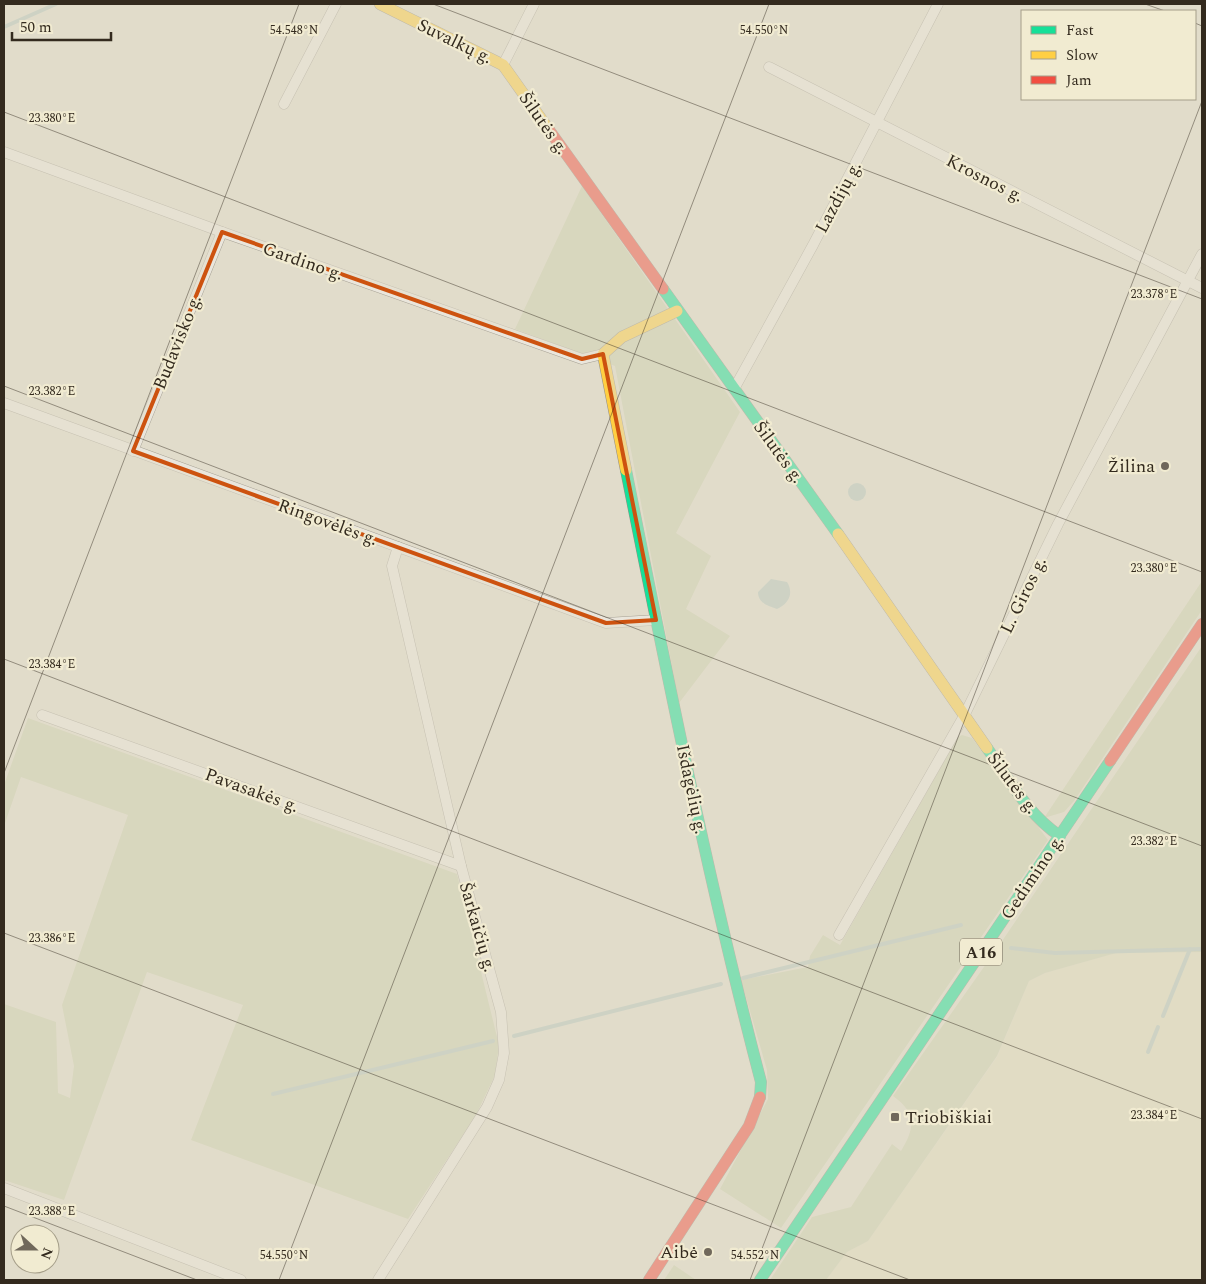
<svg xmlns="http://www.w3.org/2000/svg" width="1206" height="1284" font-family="Spectral,serif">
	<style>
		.farmland { fill: #dfdbbd }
		.green { fill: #cdd0af }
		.water { fill: #b6c6bd }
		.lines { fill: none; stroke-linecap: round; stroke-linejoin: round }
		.stream { stroke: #b6c6bd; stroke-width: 4 }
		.street-casing { stroke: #a6a194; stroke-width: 11 }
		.fast-casing { stroke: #959085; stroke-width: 12 }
		.slow-casing { stroke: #959085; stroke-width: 12 }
		.jam-casing { stroke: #959085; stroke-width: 12 }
		.street { stroke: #eae6dc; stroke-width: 10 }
		.fast { stroke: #16e098; stroke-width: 11 }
		.slow { stroke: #ffcf43; stroke-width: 11 }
		.jam { stroke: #f24e42; stroke-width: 11 }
		.marked { fill: none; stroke: #cd520f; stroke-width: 4; stroke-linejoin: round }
		.ticks { fill: none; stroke: #332a1e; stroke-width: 1; stroke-opacity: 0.45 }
		.poi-dot { fill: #70685b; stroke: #f1ebd1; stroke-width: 2 }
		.labels { text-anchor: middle; stroke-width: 4.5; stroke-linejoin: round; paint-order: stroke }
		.shield { fill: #f1ebd1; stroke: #6c6454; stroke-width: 1 }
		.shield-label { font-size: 16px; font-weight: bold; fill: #332a1e }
		.street-label { font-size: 18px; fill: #332a1e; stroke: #f1ebd1 }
		.poi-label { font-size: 18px; fill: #332a1e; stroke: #f1ebd1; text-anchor: end }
		.ticks-label { font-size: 12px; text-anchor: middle; fill: #332a1e; stroke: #f1ebd1; stroke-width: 4.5; stroke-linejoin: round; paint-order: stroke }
	</style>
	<rect width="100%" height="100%" fill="#e1dccb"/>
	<path class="farmland" d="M1202,952v328h-376l21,-28 21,-11 129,-184 32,-76 16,-8 71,-20z"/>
	<g class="green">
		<path d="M582,186l158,226 -64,121 35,23 -25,53 44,27 -51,67 -64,-337 -100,-37z"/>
		<path d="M1202,581v29l-128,191 -10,11 -20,6z"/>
		<path d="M1202,646v306l-86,1 -71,20 -16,8 -32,75 -129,185 -21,11 -21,28h-56l42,-63 39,-10 41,-63 9,7c14,-23 16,-38 -8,-55l105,-149z"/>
		<path d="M28,718l429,156 42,171 -4,30 -19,40 -68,104 -217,-79 52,-135 -96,-33 -83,228 -60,-20v-176l52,18 2,71 12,5 4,-32 -12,-61 66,-190 -107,-38 -17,49v-41z"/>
		<path d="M962,735l10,3 76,102 -267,388 -61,-39 48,-90 -1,-29 -26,-90 67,-13 2,-11 13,-21 17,10 118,-208z"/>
		<path d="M674,1265l22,15h-32z"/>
	</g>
	<g class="water">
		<circle cx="857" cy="492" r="9"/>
		<path d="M771,579l16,3c7,11 2,22 -10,27 -9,-3 -19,-6 -19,-17z"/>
	</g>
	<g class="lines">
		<g class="stream">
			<path d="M4,27l52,-23"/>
			<path d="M1011,948l44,5 147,-4"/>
			<path d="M743,978l218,-53"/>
			<path d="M1163,1016l27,-67"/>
			<path d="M514,1036l207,-52"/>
			<path d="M1148,1052l10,-25"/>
			<path d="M273,1094l220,-53"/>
		</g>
		<g class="street-casing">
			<g id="street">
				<path d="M503,65l31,-61"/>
				<path d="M769,67l433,221"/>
				<path d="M284,104l52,-100"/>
				<path d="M4,152l218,80 360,127 21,-5"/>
				<path d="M734,389l79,-144 125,-241"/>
				<path d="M4,403l602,220 50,-3"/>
				<path d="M133,451l89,-219"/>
				<path d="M42,715l419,151"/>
				<path d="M839,935l125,-219 94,-192 144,-270"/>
				<path d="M4,1188l237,92"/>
				<path d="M378,1280l109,-173 12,-27 5,-27 -3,-41 -40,-146 -69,-300 6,-19"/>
			</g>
		</g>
		<g class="fast-casing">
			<g id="fast">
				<path d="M663,289l175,245"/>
				<path d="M626,470c41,205 82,410 135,612l-1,15"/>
				<path d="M987,748c22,31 41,67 73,88"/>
				<path d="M760,1280l350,-519"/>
			</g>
		</g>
		<g class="slow-casing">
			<g id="slow">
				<path d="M380,4l123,61 46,65"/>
				<path d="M626,470l-23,-116 19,-17 55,-26"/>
				<path d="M838,534l149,214"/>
			</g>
		</g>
		<g class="jam-casing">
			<g id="jam">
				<path d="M549,130l114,159"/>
				<path d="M1110,761l92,-137"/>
				<path d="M649,1280l100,-154 11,-29"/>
			</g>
		</g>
		<use href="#street" class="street"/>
		<use href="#fast" class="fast"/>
		<use href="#slow" class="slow"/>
		<use href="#jam" class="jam"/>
	</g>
	<path d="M0 0H1206V1284H0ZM222,232l360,127 21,-5 53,266 -50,3 -473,-172z" fill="#e1dccb" fill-opacity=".55" fill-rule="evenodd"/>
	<path class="marked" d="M222,232l360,127 21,-5 53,266 -50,3 -473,-172z"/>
	<path class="ticks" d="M433,4l769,295M1145,4l20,7M1195,23l7,3M4,112l1198,460M4,386l1198,460M4,659l1198,460M4,773l295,-769M4,933l906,347M4,1206l193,74M279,1280l490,-1276M750,1280l452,-1179"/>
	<g class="poi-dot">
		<circle cx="1165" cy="466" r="5"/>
		<rect x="890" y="1112" width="10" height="10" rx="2.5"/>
		<circle cx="708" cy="1252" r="5"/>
	</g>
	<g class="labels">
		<rect class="shield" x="960" y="938.5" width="42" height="27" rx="4"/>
		<g class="shield-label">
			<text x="981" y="958">A16</text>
		</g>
		<g class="street-label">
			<text transform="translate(455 41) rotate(26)" y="6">Suvalkų g.</text>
			<text transform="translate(544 123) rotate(55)" y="6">Šilutės g.</text>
			<text transform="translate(985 178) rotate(27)" y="6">Krosnos g.</text>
			<text transform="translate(838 197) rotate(-62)" y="6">Lazdijų g.</text>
			<text transform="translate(303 261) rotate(19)" y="6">Gardino g.</text>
			<text transform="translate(177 342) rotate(-68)" y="6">Budavisko g.</text>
			<text transform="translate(779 452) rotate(54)" y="6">Šilutės g.</text>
			<text transform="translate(328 522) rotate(20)" y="6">Ringovėlės g.</text>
			<text transform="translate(1023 595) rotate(-64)" y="6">L. Giros g.</text>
			<text transform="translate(1013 783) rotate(53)" y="6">Šilutės g.</text>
			<text transform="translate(692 789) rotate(78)" y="6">Išdagėlių g.</text>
			<text transform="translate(252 790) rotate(20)" y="6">Pavasakės g.</text>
			<text transform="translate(1032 877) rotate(-56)" y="6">Gedimino g.</text>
			<text transform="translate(478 927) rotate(74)" y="6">Šarkaičių g.</text>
		</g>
		<g class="poi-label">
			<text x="1155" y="472">Žilina</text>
			<text x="905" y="1123" text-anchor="start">Triobiškiai</text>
			<text x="698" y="1258">Aibė</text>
		</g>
	</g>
	<g class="ticks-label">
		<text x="764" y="34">54.550°N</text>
		<text x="294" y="34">54.548°N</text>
		<text x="52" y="122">23.380°E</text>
		<text x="1154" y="298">23.378°E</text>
		<text x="52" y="395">23.382°E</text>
		<text x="1154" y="572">23.380°E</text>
		<text x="52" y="668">23.384°E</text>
		<text x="1154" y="845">23.382°E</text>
		<text x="52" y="942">23.386°E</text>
		<text x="1154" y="1119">23.384°E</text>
		<text x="52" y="1215">23.388°E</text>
		<text x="284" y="1259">54.550°N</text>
		<text x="755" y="1259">54.552°N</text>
	</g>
	<rect width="1206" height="1284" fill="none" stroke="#332a1e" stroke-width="10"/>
	<rect x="1021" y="10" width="175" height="90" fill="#f1ebd1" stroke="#a59e89"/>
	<rect x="1031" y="26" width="25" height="8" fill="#16e098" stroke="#a59e89"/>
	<text x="1066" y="35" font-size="15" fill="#332a1e">Fast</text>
	<rect x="1031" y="51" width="25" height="8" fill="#ffcf43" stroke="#a59e89"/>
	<text x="1066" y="60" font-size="15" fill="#332a1e">Slow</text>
	<rect x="1031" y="76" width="25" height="8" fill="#f24e42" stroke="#a59e89"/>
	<text x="1066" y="85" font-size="15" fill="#332a1e">Jam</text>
	<g transform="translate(35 1249) rotate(111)"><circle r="24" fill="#f1ebd1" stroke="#a59e89"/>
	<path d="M0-4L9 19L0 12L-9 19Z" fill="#70685b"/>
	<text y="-8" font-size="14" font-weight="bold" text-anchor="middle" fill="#332a1e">N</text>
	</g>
	<path d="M12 32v8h99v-8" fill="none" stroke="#332a1e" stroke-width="2.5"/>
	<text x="20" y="32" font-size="15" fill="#332a1e" stroke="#f1ebd1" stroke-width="4" paint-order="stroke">50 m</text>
</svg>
